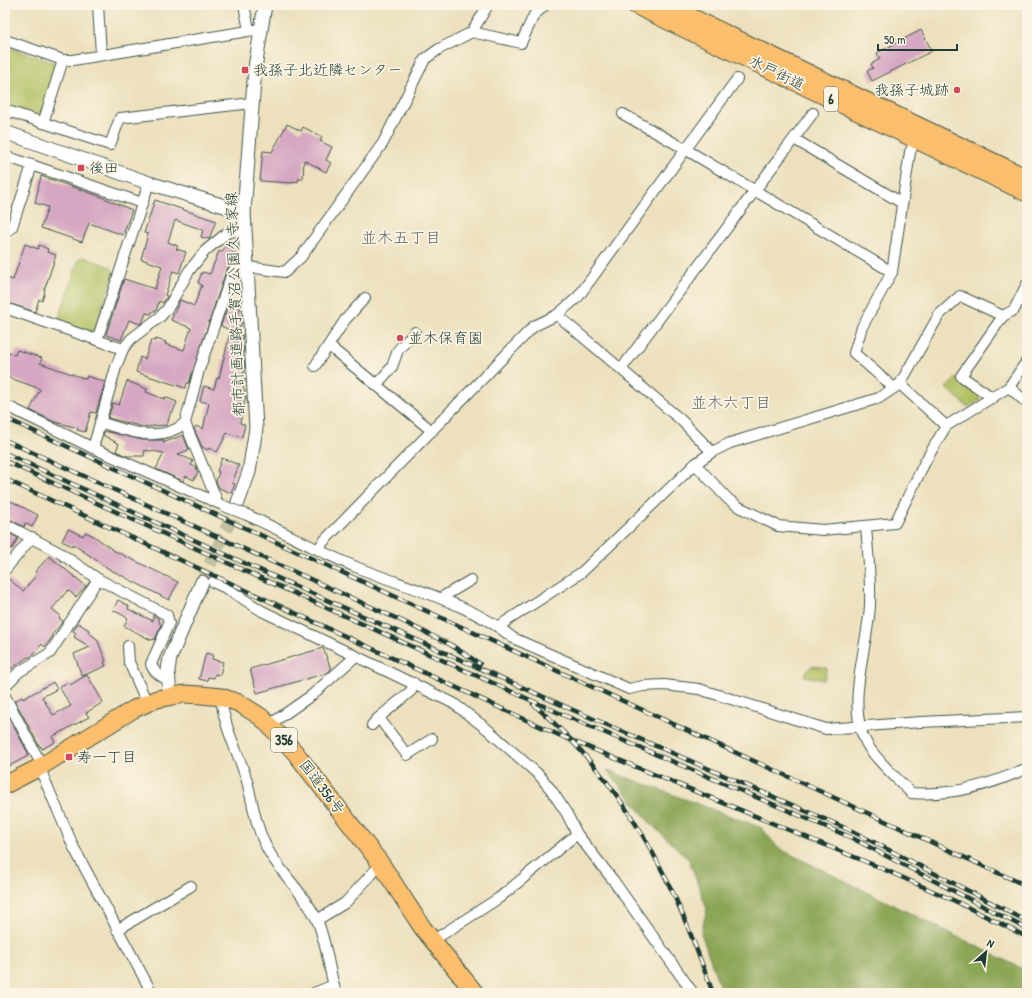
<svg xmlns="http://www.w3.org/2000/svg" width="1032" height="998" font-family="'Patrick Hand','Klee One',sans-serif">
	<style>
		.green { fill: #b0bf61; stroke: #687e4a }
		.forest { fill: #8ca657; stroke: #567246 }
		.building { fill: #d6a7c2 }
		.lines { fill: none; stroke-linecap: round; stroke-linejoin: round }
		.tertiary-tunnel { stroke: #c3bfa2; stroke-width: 13; stroke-dasharray: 13 6; stroke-linecap: butt }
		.minor-casing { stroke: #3e5549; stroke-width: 12 }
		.tertiary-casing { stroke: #3e5549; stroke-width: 15 }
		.trunk-casing { stroke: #3e5549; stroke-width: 19 }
		.minor { stroke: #fff; stroke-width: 10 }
		.tertiary { stroke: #fff; stroke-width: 13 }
		.trunk { stroke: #fabe6d; stroke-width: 17 }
		.rail-casing { stroke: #1f3d34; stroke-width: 4.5 }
		.rail { stroke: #fcf5e5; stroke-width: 3; stroke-dasharray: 9; stroke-linecap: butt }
		.minor-bridge-casing { stroke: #3e5549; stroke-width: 12; stroke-linecap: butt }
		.minor-bridge { stroke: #fff; stroke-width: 10 }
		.poi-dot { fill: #d1495b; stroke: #fcf5e5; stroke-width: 1.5 }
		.labels { text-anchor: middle; stroke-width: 3.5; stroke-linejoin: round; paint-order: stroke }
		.shield { fill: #fcf5e5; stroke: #617469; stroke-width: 1 }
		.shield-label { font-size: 14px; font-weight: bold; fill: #1f3d34 }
		.poi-label { font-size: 15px; fill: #1f3d34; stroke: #fcf5e5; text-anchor: start }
		.street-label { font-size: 15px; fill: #1f3d34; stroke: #fcf5e5 }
		.neighbourhood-label { font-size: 16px; fill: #5f6266; stroke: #fcf5e5 }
	</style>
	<rect width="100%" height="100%" fill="#fcf5e5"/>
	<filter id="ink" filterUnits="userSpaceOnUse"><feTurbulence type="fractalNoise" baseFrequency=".025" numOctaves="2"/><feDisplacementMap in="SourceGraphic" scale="8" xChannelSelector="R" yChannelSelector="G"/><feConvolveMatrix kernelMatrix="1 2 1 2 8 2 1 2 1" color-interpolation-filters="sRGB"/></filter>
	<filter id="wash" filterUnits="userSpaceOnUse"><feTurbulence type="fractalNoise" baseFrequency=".012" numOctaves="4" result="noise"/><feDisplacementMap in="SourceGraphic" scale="16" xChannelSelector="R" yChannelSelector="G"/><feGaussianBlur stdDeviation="0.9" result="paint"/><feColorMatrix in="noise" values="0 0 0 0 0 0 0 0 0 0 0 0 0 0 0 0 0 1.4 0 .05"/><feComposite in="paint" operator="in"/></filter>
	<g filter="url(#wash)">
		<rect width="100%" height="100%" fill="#ece0bd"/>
		<g class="green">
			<path d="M5,46l49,17 3,6 -18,49 -34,-12z"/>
			<path d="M83,257l28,10 3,7 -20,56 -6,2 -27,-9 -2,-5 20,-59z"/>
			<path d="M956,378l24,16 -1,7 -11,6 -22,-19z"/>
			<path d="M813,666l14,2 -3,12 -20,-4 4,-7z"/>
		</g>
		<path class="forest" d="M607,770l155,58 16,20 249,123v22h-305l-21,-60 6,-24 -18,-49 -39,-37z"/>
		<g id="blocks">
			<g class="building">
				<path d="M921,30l11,21 -60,30 -5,-10 6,-3 -2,-4 9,-5 -3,-6z"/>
				<path d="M287,124l14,7 2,-4 19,10 -2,4 12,6 -6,13 5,3 -5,9 -22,-12 -1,19h-5v3l-5,-1v2l-33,-2 3,-30 9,1z"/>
				<path d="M41,176l58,20 33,14 -9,25 -34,-12 -7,19 -41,-14 7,-21 -13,-4z"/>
				<path d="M155,200l61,21 -7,18 -8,-2 2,-7 -28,-10 -7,22 10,4 -2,3 10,3 -7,21 -6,-2 -8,24 2,1 -4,7 -4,-2 -3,10h-3l-2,3 -5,-1 -3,8 -3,3 -11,-4 -8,20 -15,-5 18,-56 31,10 7,-23 -21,-7 7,-25 -4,-1z"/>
				<path d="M229,240l5,3 2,6 -5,6 4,1 -9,15 -37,112h-2l-2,5 -49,-16 4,-15 5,2 6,-19 4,1 1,-2 10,3 -1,2 19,6 7,-22 -20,-8 9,-20 14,6 8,-21 -4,-2 4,-11 8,2 9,-23 3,1z"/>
				<path d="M25,244l13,5 1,-4 9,4 -1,3 9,3 -12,36h1l-3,10 -3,-2 -4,13 -30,-10v-25l8,3z"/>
				<path d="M229,301l12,5 -3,9 3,1 -2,5 3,2 -5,10 -16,-7z"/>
				<path d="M230,333l13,2 -3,11 4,1 -2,11 2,1 1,8 -3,11 3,1 -2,10 2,1 -1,6h2l-6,27 5,2 -3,12 -15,-4 -10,19 -8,-4 -1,2 -6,-3 -8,-18 2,-3 7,3 6,-26 -9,-2 4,-15 10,3 3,-11h2z"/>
				<path d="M17,350l25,8 -2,5 46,16 1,-3 18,6 -9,31 -5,-1 -6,20 -8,-2 1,-2 -23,-6 -25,-12 10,-21 -35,-13v-25l10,4z"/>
				<path d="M127,381l20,8 -1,3 18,7 1,-2 12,5 -4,10 -2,-1 -4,14 -23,2 -36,-9 5,-15 6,2z"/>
				<path d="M105,431l37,9h22l-1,3 20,-8 6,15 -11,4 15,7 -2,4 6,3 -1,2 2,2 -4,8 -8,-4 -3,5 -27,-12 8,-16 -19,-3 -1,6h-18l-10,-5 3,-7 -16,-9z"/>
				<path d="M222,458l17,7 -7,18 3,1 -4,9 -12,-5 -3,-7 3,-9 -2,-1z"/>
				<path d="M5,498l33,17 -6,12 -7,-4 -1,4 -19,-11z"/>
				<path d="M68,529l15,7 2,-4 9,4 19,14 65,32 -9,18 -60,-31 -36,-25 -1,2 -10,-5z"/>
				<path d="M6,532l12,6 -6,11 -7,-3z"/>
				<path d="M49,556l37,30 -10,11 -8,-7 -16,19 9,7 -2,2 4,3 -12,15 1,1 -7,10 -3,-3 -11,13h-3l-23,16v-89l4,-5 14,12 14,-17 -2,-2z"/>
				<path d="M118,600l11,6 -1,3 25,12v-6l5,3 3,8 -6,13 -4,1 -27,-14 4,-8 -15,-8z"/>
				<path d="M78,623l11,7 -1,2 9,7 9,22 -2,1 2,4 -24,10 -8,-22 16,-7 -16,-10 2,-4 -3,-2z"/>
				<path d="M323,648l8,21 -4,4 -70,20 -7,-24z"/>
				<path d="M206,653l7,2 -1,4 11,3 -3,13 -5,-1 -1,4 -6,-1 -1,4 -8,-2z"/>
				<path d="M87,675l16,27 -17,11 3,4 -37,20 3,5 -13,7 -1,-3 -1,1 -25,-46 7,-4 1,2 30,-17 4,7 -15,8 11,18 18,-9 -12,-19 9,-5 2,3z"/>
				<path d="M7,714l21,39v3l-23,12v-15l4,-2 -4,-7v-29z"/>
			</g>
		</g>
	</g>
	<g filter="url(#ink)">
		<use href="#blocks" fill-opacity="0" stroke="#3e5549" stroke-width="1"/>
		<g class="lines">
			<path class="tertiary-tunnel" d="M202,582l35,-77"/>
			<g class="minor-casing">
				<g id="minor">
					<path d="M98,5l3,49"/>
					<path d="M244,5l5,25"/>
					<path d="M472,32l49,11 13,-28 11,-10"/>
					<path d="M5,40l58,20"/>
					<path d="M5,110l105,35 10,-27 132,-15"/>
					<path d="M623,114l62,35 207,123"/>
					<path d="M43,123l20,-63h10l187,-31"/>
					<path d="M794,139l108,64"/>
					<path d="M5,156l137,47"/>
					<path d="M5,233l7,-6 20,-62"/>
					<path d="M248,267l37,5 16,-15 82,-114 42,-84 14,-10 33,-17 16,-27"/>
					<path d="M5,308l118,41"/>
					<path d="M557,315l124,105 31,32"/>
					<path d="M97,340l52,-157"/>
					<path d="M329,346l103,85"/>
					<path d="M315,366l30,-46 20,-22"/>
					<path d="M622,368l191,-255"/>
					<path d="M377,384l15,-17 6,-17 17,-18"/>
					<path d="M900,384l46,42"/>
					<path d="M1009,387l18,16"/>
					<path d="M894,388l-40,-35 8,-26 30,-55 18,-120 8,-17"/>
					<path d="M993,398l-32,-22 42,-60"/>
					<path d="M5,405l88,43 127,56"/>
					<path d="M100,422c28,9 60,22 85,1"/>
					<path d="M93,448l23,-81 7,-18 8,-10 29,-22 8,-9 21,-37 16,-20 23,-19 17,-2"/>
					<path d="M695,464l33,35 11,8 39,19 45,4 72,-7 31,-63 20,-34 63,-39 18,-26"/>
					<path d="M214,501l2,-3 -31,-75 14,-53 33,-97 15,-20"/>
					<path d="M247,515c36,16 72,37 109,52 49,20 117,37 157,71l116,51 14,-3 21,-1 35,4 127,40 95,-7 106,-5"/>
					<path d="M5,524l55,29 38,26 69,36 2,8 -18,41c2,8 10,12 17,16"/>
					<path d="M866,527c2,26 5,52 4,78 -2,42 -26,103 -2,141 10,16 30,33 43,47 40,3 80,-8 116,-25"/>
					<path d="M319,549l4,-7 211,-216 23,-11 21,-18 159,-218"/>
					<path d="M5,570l27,-33"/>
					<path d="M213,582l15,7 34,22 191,92 34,26 53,47 12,15 15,23 10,20 36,46 80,113"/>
					<path d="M442,599l2,-3 27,-16"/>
					<path d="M499,626l83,-54 113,-108 17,-12 18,-9 149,-45 21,-14 39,-69 21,-19 43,20 11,-6 13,-26"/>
					<path d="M128,646l1,16 18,41"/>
					<path d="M5,686l14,-14 31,-19 48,-74"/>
					<path d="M5,696l34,64 4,16 31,72 78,145"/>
					<path d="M221,697c3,32 17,54 26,84 6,23 9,48 21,69 14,25 37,44 49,70 9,20 12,51 19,73"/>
					<path d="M379,718l28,37 25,-16"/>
					<path d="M269,725l43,-30 44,-39"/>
					<path d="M372,725l4,-5 35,-29 3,-8"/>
					<path d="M317,920l28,-17 36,-39"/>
					<path d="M117,930l74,-44"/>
					<path d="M432,941l67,-43 78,-64"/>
					<path d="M314,993l20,-8"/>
				</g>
			</g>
			<g class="tertiary-casing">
				<g id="tertiary">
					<path d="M5,132l144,51 95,29"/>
					<path d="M237,505l12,-33 7,-44 -12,-216 11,-144 10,-63"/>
					<path d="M170,695l-2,-25 2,-12 32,-76"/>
				</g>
			</g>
			<g class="trunk-casing">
				<g id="trunk">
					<path d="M635,5l392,188"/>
					<path d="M666,5l361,173"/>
					<path d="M5,785l35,-18 94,-58 23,-10 27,-5 18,1 19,2 18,6 22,14 33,34 87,113 41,63 53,66"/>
				</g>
			</g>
			<use href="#minor" class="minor"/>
			<use href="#tertiary" class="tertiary"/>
			<use href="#trunk" class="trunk"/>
			<g class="rail-casing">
				<g id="rail">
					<path d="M5,418l1022,468"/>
					<path d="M5,440l397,181 49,24 29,19"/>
					<path d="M5,453l239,110 329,147 279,121 175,90"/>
					<path d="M5,461l238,109 325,147 282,120 177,92"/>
					<path d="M5,479l556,257 320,132 74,33 72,36"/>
					<path d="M533,704c60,51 106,116 139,187 16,33 28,68 41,102"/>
				</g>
			</g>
			<use href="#rail" class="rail"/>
			<g class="minor-bridge-casing">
				<path id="minor-bridge" d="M224,506l23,9"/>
			</g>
			<use href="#minor-bridge" class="minor-bridge"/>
		</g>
	</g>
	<g class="poi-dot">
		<rect x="241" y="66" width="8" height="8" rx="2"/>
		<circle cx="957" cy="90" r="4"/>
		<rect x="77" y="164" width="8" height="8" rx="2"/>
		<circle cx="400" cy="338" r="4"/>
		<rect x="65" y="753" width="8" height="8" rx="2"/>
	</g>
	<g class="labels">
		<g class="shield">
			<rect x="824" y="87" width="14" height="24" rx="3"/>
			<rect x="271" y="728" width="26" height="24" rx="3"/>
		</g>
		<g class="shield-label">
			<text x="831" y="104">6</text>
			<text x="284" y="745">356</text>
		</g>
		<g class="poi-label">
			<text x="253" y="75">我孫子北近隣センター</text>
			<text x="949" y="95" text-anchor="end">我孫子城跡</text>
			<text x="89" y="173">後田</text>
			<text x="408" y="343">並木保育園</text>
			<text x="77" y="762">寿一丁目</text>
		</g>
		<g class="street-label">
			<text transform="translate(777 73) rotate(26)" y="5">水戸街道</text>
			<text transform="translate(235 304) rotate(-92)" y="5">都市計画道路手賀沼公園久寺家線</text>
			<text transform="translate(322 787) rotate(53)" y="5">国道356号</text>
		</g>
		<g class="neighbourhood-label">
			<text x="401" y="243">並木五丁目</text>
			<text x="731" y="408">並木六丁目</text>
		</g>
	</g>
	<rect width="1032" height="998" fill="none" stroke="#fcf5e5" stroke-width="20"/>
	<g transform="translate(986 952) rotate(28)" stroke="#fcf5e5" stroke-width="3" paint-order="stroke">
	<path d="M0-3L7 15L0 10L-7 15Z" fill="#1f3d34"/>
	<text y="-6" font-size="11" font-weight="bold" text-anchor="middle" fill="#1f3d34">N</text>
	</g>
	<path d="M878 44v6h79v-6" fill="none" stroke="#1f3d34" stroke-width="2"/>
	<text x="884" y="44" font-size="12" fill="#1f3d34" stroke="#fcf5e5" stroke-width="3" paint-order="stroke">50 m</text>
</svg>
